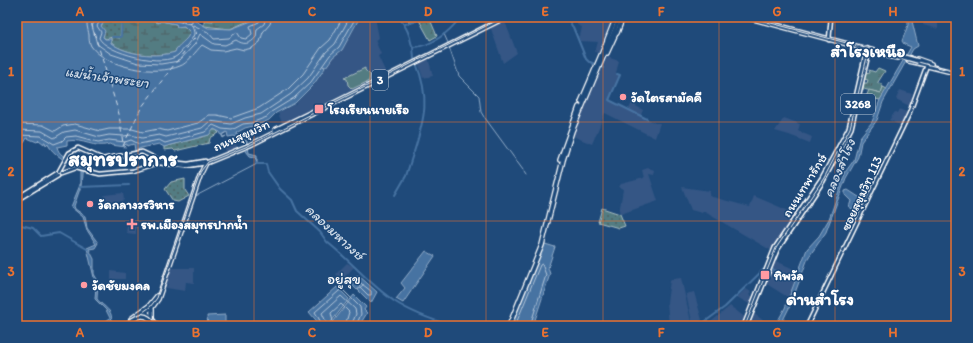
<svg xmlns="http://www.w3.org/2000/svg" width="973" height="343" font-family="Itim,'Playpen Sans Thai',sans-serif">
	<style>
		.built { fill: #345685 }
		.grass { fill: url(#grass-tufts); stroke: #a9bdc0 }
		.forest { fill: url(#forest-crowns); stroke: #a9bdc0 }
		.wetland { fill: url(#wetland-marsh); stroke: #a9bdc0 }
		.park { fill: url(#park-dots); stroke: #a9bdc0 }
		.pitch { fill: #537b82; stroke: #a9bdc0 }
		.water { fill: #4773a2; stroke: #91abc7 }
		.lines { fill: none; stroke-linecap: round; stroke-linejoin: round }
		.shore { stroke: #b5c7da; stroke-width: 1 }
		.stream { stroke: #91abc7; stroke-width: 1 }
		.canal { stroke: #4773a2; stroke-width: 2 }
		.ferry { stroke: #d1dce8; stroke-width: 1; stroke-dasharray: 5 4; stroke-linecap: butt }
		.secondary-casing { stroke: #fff; stroke-width: 5.5 }
		.primary-casing { stroke: #fff; stroke-width: 6 }
		.highway-casing { stroke: #fff; stroke-width: 6 }
		.secondary { stroke: #1f4a7a; stroke-width: 2.5 }
		.primary { stroke: #1f4a7a; stroke-width: 3 }
		.highway { stroke: #1f4a7a; stroke-width: 3.5 }
		.rail { stroke: #fff; stroke-width: 1 }
		.highway-bridge-casing { stroke: #fff; stroke-width: 6; stroke-linecap: butt }
		.highway-bridge { stroke: #1f4a7a; stroke-width: 3.5 }
		.grid { fill: none; stroke: #eb7230; stroke-width: 1; stroke-opacity: 0.55 }
		.poi-dot { fill: #ff9aa2; stroke: #1f4a7a; stroke-width: 1.5 }
		.labels { text-anchor: middle; stroke-width: 3; stroke-linejoin: round; paint-order: stroke }
		.shield { fill: #1f4a7a; stroke: #bcc9d7; stroke-width: 1 }
		.shield-label { font-size: 12px; font-weight: bold; fill: #fff }
		.poi-label { font-size: 13px; font-weight: bold; fill: #fff; stroke: #1f4a7a; text-anchor: start }
		.street-label { font-size: 13px; fill: #fff; stroke: #1f4a7a }
		.water-label { font-size: 14px; font-style: italic; fill: #d1dce8; stroke: #1f4a7a }
		.quarter-label { font-size: 15px; fill: #fff; stroke: #1f4a7a }
		.district-label { font-size: 17px; font-weight: bold; fill: #fff; stroke: #1f4a7a }
		.town-label { font-size: 21px; font-weight: bold; fill: #fff; stroke: #1f4a7a }
		.neatline { fill: none; stroke: #eb7230; stroke-width: 1.5 }
		.grid-label { font-size: 13px; text-anchor: middle; font-weight: bold; fill: #eb7230 }
	</style>
	<defs>
		<pattern id="grass-tufts" width="24" height="20" patternUnits="userSpaceOnUse"><rect width="24" height="20" fill="#537b82"/><path d="M3 7l-1-3M5 7V3M7 7l1-3M15 17l-1-3M17 17v-4M19 17l1-3" fill="none" stroke="#4f6164"/></pattern>
		<pattern id="forest-crowns" width="20" height="18" patternUnits="userSpaceOnUse"><rect width="20" height="18" fill="#537b82"/><path d="M2 6a3 3 0 1 1 6 0M12 15a3 3 0 1 1 6 0" fill="none" stroke="#4f6164"/></pattern>
		<pattern id="wetland-marsh" width="20" height="14" patternUnits="userSpaceOnUse"><rect width="20" height="14" fill="#537b82"/><path d="M1 5h8M5 5V1M11 12h8M15 12V8" fill="none" stroke="#4f6164"/></pattern>
		<pattern id="park-dots" width="8" height="8" patternUnits="userSpaceOnUse"><rect width="8" height="8" fill="#537b82"/><path d="M2 2h.1M6 6h.1" fill="none" stroke="#4f6164" stroke-width="1.8" stroke-linecap="round"/></pattern>
	</defs>
	<rect width="100%" height="100%" fill="#1f4a7a"/>
	<filter id="ink" filterUnits="userSpaceOnUse"><feTurbulence type="fractalNoise" baseFrequency=".025" numOctaves="2"/><feDisplacementMap in="SourceGraphic" scale="8" xChannelSelector="R" yChannelSelector="G"/><feConvolveMatrix kernelMatrix="1 2 1 2 8 2 1 2 1" color-interpolation-filters="sRGB"/></filter>
	<g filter="url(#ink)">
		<g class="built">
			<path d="M361,17h14l4,21 -4,2 6,14 -3,2 8,17 -103,52 -5,-12 17,-9 20,-20 18,-27 9,-7z"/>
			<path d="M578,17h34l-12,37 -5,-2 3,-10 -18,-1 -2,-5h2l2,-9 -5,-2z"/>
			<path d="M924,17h9l5,5v7l-15,-4z"/>
			<path d="M504,19l13,34 -14,10 -13,-37z"/>
			<path d="M428,57l5,19 -10,2 -5,-16z"/>
			<path d="M607,57l12,4 -3,12 4,3 -10,24 19,9 7,-15 5,2 -5,10 7,4 -2,5 14,8h5l-5,15 -50,-25 -13,31 -17,-7 -2,-3z"/>
			<path d="M900,90l12,4 -1,3 3,1 -3,1 -2,7 -13,-7z"/>
			<path d="M899,109l10,4 -7,13 -13,-6 6,-8 2,1z"/>
			<path d="M784,118l16,6 -2,7 14,6 -2,6 -21,-8 -14,-4z"/>
			<path d="M235,140l2,7 -12,5 -3,-8z"/>
			<path d="M648,168l7,2 -1,5 -5,-1 9,27 -37,13 -2,-1 4,-24 -4,-2 2,-3 23,-6 -2,-8z"/>
			<path d="M682,187l28,4 -1,5 41,11 4,-11 42,18 -24,37 -69,-40 -1,2 -11,-3z"/>
			<path d="M123,193l1,7 -17,6 -3,-11z"/>
			<path d="M131,219l1,2 4,-1 1,7 -1,1v6h-2l-7,-1 -1,-3 1,-3 -1,-7z"/>
			<path d="M774,260l24,11 -3,8 -8,-3 8,3 -6,19 -24,-15z"/>
			<path d="M347,263l7,4 -12,13 -6,-6z"/>
			<path d="M169,268h25v15l-8,-1 -1,9 -19,-3 2,-4 -3,-1z"/>
			<path d="M111,271l14,2v6h-14z"/>
			<path d="M681,278l11,48h-23l-2,-24 3,-21 3,-2z"/>
			<path d="M746,289l5,3 -2,3 5,2 -3,8 -14,-8z"/>
			<path d="M694,292l8,28 -9,6 -7,-32z"/>
			<path d="M730,306l16,12 -4,8h-36z"/>
			<path d="M753,313l18,13h-16l-6,-5z"/>
		</g>
		<path class="grass" d="M878,68l7,3 -7,11v2l2,-1 3,4 -2,6 -18,-4 1,-6h3l1,-3 -4,-1 1,-5 5,-1 -1,-3 6,2z"/>
		<g class="forest">
			<path d="M410,17h19l8,19 -7,4 -11,-20 -11,4z"/>
			<path d="M883,87l4,2 -7,11 -14,-3 3,-7 12,3z"/>
		</g>
		<g class="wetland">
			<path d="M121,17c12,0 27,-2 37,6l3,-2 15,3 1,3c6,-2 11,0 13,6l-3,6 -11,10 -1,3c-18,6 -48,3 -64,-9v-6h10z"/>
			<path d="M213,17h45l-28,12 -26,-3v-6l9,1z"/>
		</g>
		<g class="park">
			<path d="M106,17h16l-2,21 -8,-1 -6,2 -3,-2 -2,-12 5,-5z"/>
			<path d="M212,130h4l3,3 -9,5 -1,5 -34,8 -2,-2 -9,1v-3l45,-12z"/>
			<path d="M185,179v11l4,6 -11,6 -5,-1 -8,-12 6,-7z"/>
			<path d="M602,208l18,6 5,12 -6,2 -21,-6z"/>
		</g>
		<path class="pitch" d="M365,68v2l5,5 -1,6 -17,8 -4,-4 -1,-6 -3,-1z"/>
		<g class="water">
			<path d="M17,17h89v3l-5,6 4,5 -2,6 2,2h6v4c15,12 46,15 64,9 2,-8 13,-11 15,-20l-6,-6 -7,1 -1,-3 -15,-3 -3,2 -4,-4 -11,-2h52l1,4 12,7 23,1 31,-12h98l-18,33 -9,7 -7,10 -3,-1 2,2 -11,16 -19,19 -19,10 -7,7 -11,5 -2,-2 1,2 -12,3 -9,5 3,5 8,3 2,12 8,2v8l-2,-6 -5,-1 -4,-5v-9l-12,-6 -6,1 -1,-5 -5,3 1,2 3,-1 -3,2 -3,-6 -6,-3 -5,6 -45,12 -5,-3 -18,4 -6,3 -1,-7 -7,2v-2l-3,1 2,2 -15,-2 -1,-1c-17,5 -26,-6 -43,-3v4l-10,2c4,15 21,9 26,18l-2,21 -7,20 1,3 10,7 2,12 11,15 -3,5 -6,1 5,10v15l4,7 -1,18c6,8 19,12 13,25l-10,2 10,-8 -4,-8 -11,-11 1,-13 -9,-38 9,-4 -9,-14 -4,-13 -12,-10 9,-22v-20c-3,-3 -5,-2 -9,-2 -8,-2 -23,-14 -23,-20l-2,2 -1,-3h-1v2l-5,-4 -2,2 -10,-4 -3,5 -2,-6 -2,1 -1,3v-4l-2,3z"/>
			<path d="M908,17h3l7,29 -5,3 -30,53 -6,18 -16,22 -3,15 -12,21 -20,54 -18,26 -18,48 -10,20h-5l10,-18 22,-59 12,-13 10,-17 17,-48 8,-11 6,-23 12,-15 8,-22 31,-53 -7,-3 -2,-3 6,-16z"/>
			<path d="M848,190l17,11 -5,12 -11,-6 2,-6 -6,-6v-4z"/>
			<path d="M545,244l10,3 -7,21 2,6 -17,52h-22z"/>
			<path d="M426,251l9,5 -32,47 -7,-4 9,-11 -4,-5z"/>
			<path d="M358,275l19,17 -6,11 -13,-13 6,-6 -7,6 -6,-6z"/>
			<path d="M337,287l12,12 -21,27h-7l-12,-14z"/>
			<path d="M354,295l12,12 -2,3 3,3 -8,13h-29z"/>
			<path d="M225,315v11h-17l-1,-10z"/>
		</g>
		<g class="lines">
			<g class="shore">
				<path d="M89,17c-4,7 -1,11 0,18 0,4 0,7 2,11 15,22 66,30 89,20 7,-2 16,-15 22,-21l9,5 12,1 13,-3 8,2 8,-2 8,-6 3,-10 7,-8 2,-7"/>
				<path d="M97,17l-5,9 5,18 14,10 27,9 23,1 18,-3 16,-17 5,-10 14,10 11,1 11,-5c7,5 14,5 20,-3l1,-8 7,-5 2,-7"/>
				<path d="M102,17l-5,9 4,6 -2,6c7,15 66,30 79,17 4,-4 15,-16 16,-21 0,-5 -2,-5 -1,-9l15,7 6,7 15,-1 8,-6 4,6 5,1 6,-5 -2,-8 9,-4 2,-5"/>
				<path d="M157,17l33,7 2,-1v-6"/>
				<path d="M17,124l26,1 12,6 8,-5 12,-2 25,7 9,-2h23l11,3 15,-3 9,2 31,-8 11,-8h8l14,3 28,-10 29,-19 15,-15 18,-26 9,-8 13,-23"/>
				<path d="M17,130l25,1 12,7 10,-6 11,-2 24,7 10,-2 15,1 7,-1 11,3 17,-3 7,2 36,-9 8,-7 21,3 14,-6 16,-4 30,-20 17,-16 18,-26 9,-8 15,-27"/>
				<path d="M17,135l24,1 13,8 8,-3 4,-4 10,-1 22,6 11,-2 16,2 6,-2 8,4 20,-4 6,3 40,-11 8,-7 9,4 10,1 11,-6 8,-1 16,-6 4,-5 23,-14 17,-16 19,-27 9,-8 17,-30"/>
				<path d="M358,281l13,10v4h-3l-11,-11z"/>
				<path d="M323,326l-8,-14 24,-21 3,-2 18,18 1,7 -5,12"/>
				<path d="M328,326l-6,-13 19,-17 14,13 1,5 -5,12"/>
				<path d="M334,326l-3,-13 10,-9 8,8 -4,14"/>
				<path d="M515,326l25,-61 2,-1 4,11 -16,51"/>
			</g>
			<g class="stream">
				<path d="M444,34l4,9"/>
				<path d="M449,47l10,29 20,20 2,16 3,5"/>
				<path d="M485,118l38,52"/>
				<path d="M524,172l2,3"/>
				<path d="M194,197l63,-33"/>
			</g>
			<g class="canal">
				<path d="M399,17c4,6 8,11 10,18 2,4 1,8 4,12 19,0 37,-16 48,-30"/>
				<path d="M567,17l5,9"/>
				<path d="M405,24l9,-2 5,-5"/>
				<path d="M573,27l13,32 3,3"/>
				<path d="M112,37h9l1,-20"/>
				<path d="M413,47l1,12"/>
				<path d="M590,62l13,6"/>
				<path d="M617,74l3,1 -11,25 38,19"/>
				<path d="M414,152c11,-35 16,-54 2,-89"/>
				<path d="M256,162l1,2h9l2,8 12,17 12,11 5,11 23,21 7,10c23,18 42,42 67,59 18,12 38,19 59,25"/>
				<path d="M80,187l49,-2"/>
				<path d="M395,195l11,-19 7,-22"/>
				<path d="M17,224l16,4 8,8 18,-3 28,16"/>
				<path d="M699,326l26,-19 41,-40 31,12"/>
			</g>
			<g class="ferry">
				<path d="M96,17l-5,5 28,92 4,30"/>
				<path d="M123,146l18,-38 56,-73c-5,-18 -20,-14 -35,-18"/>
			</g>
			<g class="secondary-casing">
				<g id="secondary">
					<path d="M829,40l2,-23"/>
					<path d="M59,171l10,-18 9,-5 25,11 39,-7 19,9 27,3 17,-3"/>
					<path d="M61,173l14,-5 25,6 33,-3 25,-8 30,3 18,-3"/>
					<path d="M17,198l40,-25"/>
					<path d="M17,200l41,-25"/>
					<path d="M807,326l102,-212 18,-49"/>
				</g>
			</g>
			<g class="primary-casing">
				<g id="primary">
					<path d="M144,310l9,16"/>
					<path d="M145,310l11,14"/>
					<path d="M747,324l30,-74 46,-69 28,-53 18,-78"/>
					<path d="M744,326l31,-78 47,-70 27,-50 18,-79"/>
				</g>
			</g>
			<g class="highway-casing">
				<g id="highway">
					<path d="M746,17l143,38"/>
					<path d="M617,33l6,-16"/>
					<path d="M607,40l9,-23"/>
					<path d="M607,53l10,-22"/>
					<path d="M888,56l10,2 1,-2 -2,-1"/>
					<path d="M911,58l-2,3 18,4"/>
					<path d="M917,59l14,5"/>
					<path d="M928,66l28,7"/>
					<path d="M581,102l27,-63"/>
					<path d="M275,130l43,-21"/>
					<path d="M560,160l19,-53"/>
					<path d="M152,309v10"/>
					<path d="M139,317l14,-11 5,-7 43,-126 5,-10 44,-18 256,-128"/>
					<path d="M131,319l18,-13 8,-10"/>
					<path d="M509,326l33,-81 21,-85 9,-29 48,-114"/>
				</g>
			</g>
			<use href="#secondary" class="secondary"/>
			<use href="#primary" class="primary"/>
			<use href="#highway" class="highway"/>
			<g class="rail">
				<path d="M748,17l208,55"/>
				<path d="M124,326l26,-19 7,-9 44,-127 7,-9 40,-16 256,-129"/>
				<path d="M745,326l31,-78 48,-70 26,-50 17,-71"/>
			</g>
			<g class="highway-bridge-casing">
				<g id="highway-bridge">
					<path d="M889,53l29,8"/>
					<path d="M124,326c13,-9 21,-17 31,0"/>
				</g>
			</g>
			<use href="#highway-bridge" class="highway-bridge"/>
		</g>
	</g>
	<path class="grid" d="M138,17v309M254,17v309M370,17v309M486,17v309M603,17v309M719,17v309M835,17v309M17,122h939M17,221h939"/>
	<g class="poi-dot">
		<circle cx="623" cy="97" r="4"/>
		<rect x="314" y="104" width="10" height="10" rx="2"/>
		<circle cx="90" cy="204" r="4"/>
		<path d="M130 218h4v4h4v4h-4v4h-4v-4h-4v-4h4z"/>
		<rect x="760" y="270" width="10" height="10" rx="2"/>
		<circle cx="84" cy="285" r="4"/>
	</g>
	<g class="labels">
		<g class="shield">
			<rect x="372" y="70" width="16" height="20" rx="3"/>
			<rect x="841" y="94" width="34" height="20" rx="3"/>
		</g>
		<g class="shield-label">
			<text x="380" y="84">3</text>
			<text x="858" y="108">3268</text>
		</g>
		<g class="poi-label">
			<text x="631" y="102">วัดไตรสามัคคี</text>
			<text x="328" y="114">โรงเรียนนายเรือ</text>
			<text x="98" y="209">วัดกลางวรวิหาร</text>
			<text x="141" y="229">รพ.เมืองสมุทรปากน้ำ</text>
			<text x="774" y="280">ทิพวัล</text>
			<text x="92" y="290">วัดชัยมงคล</text>
		</g>
		<g class="street-label">
			<text transform="translate(241 135) rotate(-24)" y="5">ถนนสุขุมวิท</text>
			<text transform="translate(804 185) rotate(-58)" y="5">ถนนเทพารักษ์</text>
			<text transform="translate(861 193) rotate(-65)" y="5">ซอยสุขุมวิท 113</text>
		</g>
		<g class="water-label">
			<text transform="translate(107 77) rotate(8)" y="5">แม่น้ำเจ้าพระยา</text>
			<text transform="translate(839 168) rotate(-67)" y="5">คลองสำโรง</text>
			<text transform="translate(335 232) rotate(43)" y="5">คลองมหาวงษ์</text>
		</g>
		<g class="quarter-label">
			<text x="344" y="284">อยู่สุข</text>
		</g>
		<g class="district-label">
			<text x="868" y="57">สำโรงเหนือ</text>
			<text x="820" y="305">ด่านสำโรง</text>
		</g>
		<g class="town-label">
			<text x="123" y="166">สมุทรปราการ</text>
		</g>
	</g>
	<rect width="973" height="343" fill="none" stroke="#1f4a7a" stroke-width="44"/>
	<rect x="22" y="22" width="929" height="299" class="neatline"/>
	<g class="grid-label">
		<text x="80" y="16">A</text>
		<text x="196" y="16">B</text>
		<text x="312" y="16">C</text>
		<text x="428" y="16">D</text>
		<text x="545" y="16">E</text>
		<text x="661" y="16">F</text>
		<text x="777" y="16">G</text>
		<text x="893" y="16">H</text>
		<text x="11" y="76">1</text>
		<text x="962" y="76">1</text>
		<text x="11" y="176">2</text>
		<text x="962" y="176">2</text>
		<text x="11" y="276">3</text>
		<text x="962" y="276">3</text>
		<text x="80" y="337">A</text>
		<text x="196" y="337">B</text>
		<text x="312" y="337">C</text>
		<text x="428" y="337">D</text>
		<text x="545" y="337">E</text>
		<text x="661" y="337">F</text>
		<text x="777" y="337">G</text>
		<text x="893" y="337">H</text>
	</g>
</svg>
